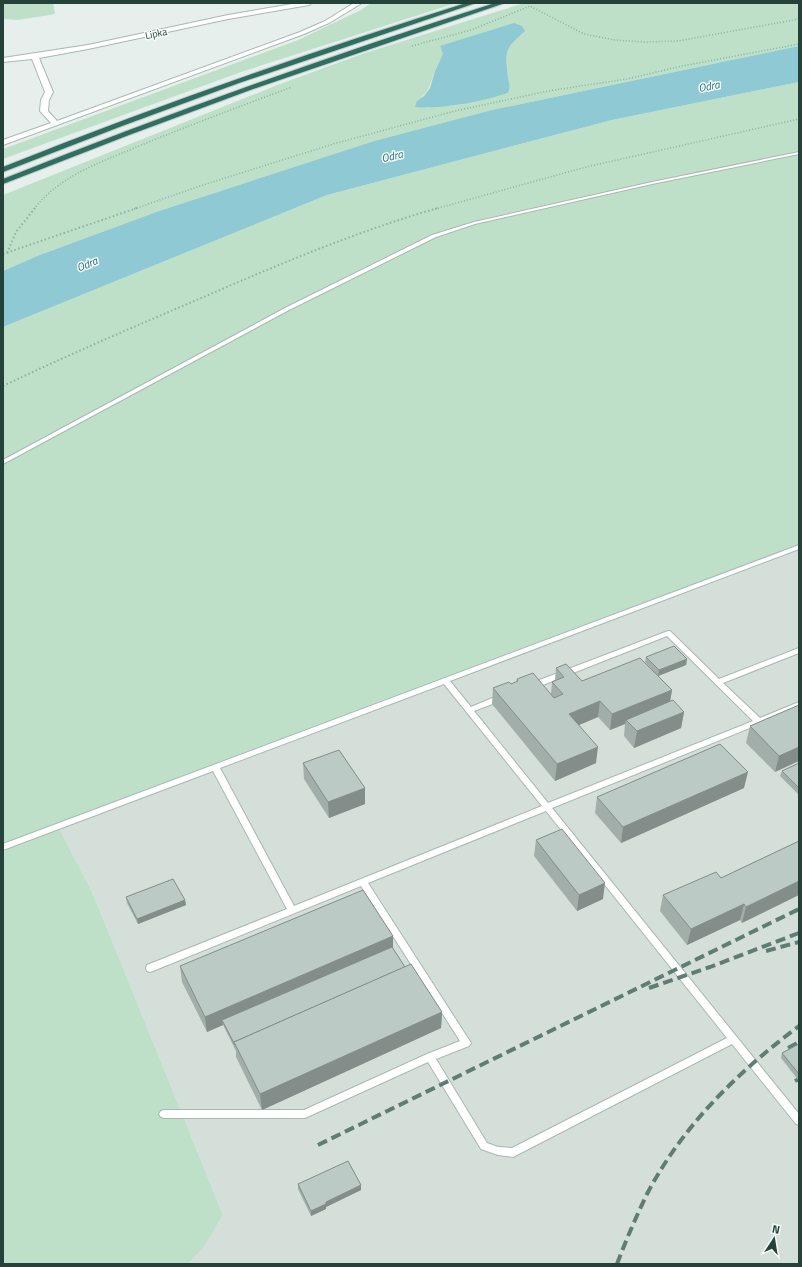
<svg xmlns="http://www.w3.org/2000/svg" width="802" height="1267" font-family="'Titillium Web',sans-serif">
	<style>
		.built { fill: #d4dfda }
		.green { fill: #bfe0c8; fill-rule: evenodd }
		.water { fill: #8ec9d4 }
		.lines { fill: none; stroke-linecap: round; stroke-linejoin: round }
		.service-casing { stroke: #a8b8b2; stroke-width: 2 }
		.minor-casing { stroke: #a8b8b2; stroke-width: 2 }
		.motorway-casing { stroke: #c2cac8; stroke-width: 2 }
		.path-far1 { stroke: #86b3a5; stroke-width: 1.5; stroke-dasharray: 1 2; stroke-linecap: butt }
		.path { stroke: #86b3a5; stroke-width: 2; stroke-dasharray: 1.5 2.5; stroke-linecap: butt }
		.service { fill: #fff; fill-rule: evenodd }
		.minor { fill: #fff; fill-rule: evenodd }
		.motorway { fill: #2f6f62; fill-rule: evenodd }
		.rail { stroke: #5f7d75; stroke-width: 4; stroke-dasharray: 10 5; stroke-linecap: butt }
		.wall { fill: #a1aea9 }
		.shaded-wall { fill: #838d89 }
		.building { fill: #bbcac4; stroke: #838d89 }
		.labels { text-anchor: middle; stroke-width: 3; stroke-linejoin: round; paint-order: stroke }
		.far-street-label { font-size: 10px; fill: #24423a; stroke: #f7fbf9 }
		.far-water-label { font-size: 11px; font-style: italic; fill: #1c6f80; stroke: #f7fbf9 }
	</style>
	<rect width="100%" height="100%" fill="#e6efeb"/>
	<path class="built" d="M799,547v717h-611l16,-17 19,-32 -130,-321 -35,-68z"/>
	<g class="green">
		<path d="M3,3h50l2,11 -37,6 -15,-1z"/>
		<path d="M371,3h85l-215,69 -238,87v-10l295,-109 63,-30z"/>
		<path d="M524,3h275v43l-306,64 -119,31 -215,70 -122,45 -34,15v-76l277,-111 85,-31zM524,31c-20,19 -19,19 -16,46 1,7 3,9 0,16l-50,12 -32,3 -9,-7c12,-8 13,-17 18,-30 2,-6 6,-12 9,-17l-4,-7z"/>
		<path d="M799,82v465l-741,279 35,68 130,321 -19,32 -16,17h-185v-937l324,-132 285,-75z"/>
	</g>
	<g class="water">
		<path d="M514,23l8,3 3,5c-21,19 -20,19 -17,46 1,7 3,9 0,16 -25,8 -67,17 -93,14l2,-6 7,-5 6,-8 5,-17 8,-17 -3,-8z"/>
		<path d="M799,46v36l-187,38 -285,75 -324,132v-56l34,-15 122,-45 215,-70 118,-31z"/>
	</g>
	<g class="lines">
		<g class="service-casing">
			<g id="service">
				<path d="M799,152v2l-147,30 -177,40 -39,13 -147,73 -286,154v-4l282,-152 147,-73 42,-13 178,-40z"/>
				<path d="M799,545v4l-349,132 21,26 26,-11h6l1,2 -1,2 -29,11 74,92 205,-82 -86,-85 -132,52h-6l-1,-2 1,-2 139,-53h2l49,48 80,-31v5l-76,30 37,35 39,-16v6l-247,100 247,306v11l-3,-1 -64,-80 -219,113 -15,-2 -17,-6 -53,-87 -123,56h-141l-3,-1 -2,-3 2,-3 3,-1h140l123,-56 33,-13 -99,-155 -208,85 -3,1 -3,-1 -1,-3 1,-3 140,-56 -74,-138 -210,79v-6zM444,684l98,122 -248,100 -74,-138zM546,811l181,227 -215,110 -14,-1 -11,-4 -51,-84 33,-13 2,-3 -103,-160z"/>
			</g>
		</g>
		<g class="minor-casing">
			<path id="minor" d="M298,3h14l-3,2 -81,14 -140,30 -49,9 14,34 -4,8 -1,11 9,10 243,-89 25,-11 29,-18h8l-33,20 -25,11 -301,111v-5l48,-17 -11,-12 1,-11 4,-8 -13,-33 -29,3v-4l85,-13 140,-30z"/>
		</g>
		<g class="motorway-casing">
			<g id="motorway">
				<path d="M466,3h10l-237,80 -117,43 -119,46v-5c152,-61 307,-115 463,-164z"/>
				<path d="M495,3h10l-252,86 -124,46 -126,49v-5c162,-65 326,-123 492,-176z"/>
			</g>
		</g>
		<g class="path-far1">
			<path d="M412,46l59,-16 59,-24 54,28 31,6 29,2 34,-1 121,-22"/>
			<path d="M34,209c26,-34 68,-47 105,-63 51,-21 102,-40 153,-59"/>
			<path d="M134,209l66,-23 133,-42 122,-33 93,-20 79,-12 55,-13 117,-22"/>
			<path d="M435,209l151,-42 213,-48"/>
		</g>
		<g class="path">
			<path d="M7,253l9,-21 19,-24"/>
			<path d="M3,254l134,-46"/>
			<path d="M3,386c67,-32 135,-61 203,-90 76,-33 152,-65 232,-88"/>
		</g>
		<use href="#service" class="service"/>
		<use href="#minor" class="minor"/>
		<use href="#motorway" class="motorway"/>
		<g class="rail">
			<path d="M766,951l33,-9"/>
			<path d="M649,988l61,-21 89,-34"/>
			<path d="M788,1048l11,-6"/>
			<path d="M795,1081l4,-2"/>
			<path d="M318,1145l481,-236"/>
			<path d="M617,1264c9,-24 19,-47 30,-70 36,-69 91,-122 152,-168"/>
		</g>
	</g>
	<g class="wall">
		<path d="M646,657l41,2 -1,6 -28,11 -13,-14z"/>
		<path d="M556,668l26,13 90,9 -2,12 14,10 -3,16 -47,20 -10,-12 1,-12 -15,6 -12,-13 -19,8 17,38 -41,18 -63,-77 1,-16 18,-4 5,-2 1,-3 34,15 1,-12 3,-2z"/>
		<path d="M799,705l-24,67 -29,-29 4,-17z"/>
		<path d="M303,763l62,25v16l-36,14 -25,-39z"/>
		<path d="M799,763v32l-19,-19 2,-5z"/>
		<path d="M744,788l-123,55 -26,-30 2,-16z"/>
		<path d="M536,840l67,59 -26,12 -43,-55z"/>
		<path d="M799,841l-57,82 -2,-3 -53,25 -27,-34 3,-16 58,-17z"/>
		<path d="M126,897l59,3 1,5 -48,19 -11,-21z"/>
		<path d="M393,948l12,19 37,45 -1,16 -179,82 -26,-53v-6l-13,-26 -16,7 -25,-50 -2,-16z"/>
		<path d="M799,1044v37l-18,-23 1,-5z"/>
		<path d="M298,1184l63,6 -35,17v2l-15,7 -13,-27z"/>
	</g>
	<g class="shaded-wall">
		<path d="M687,659l-1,6 -28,11 1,-6z"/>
		<path d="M672,690l-3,17 -43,13 -1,4 -15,6 2,-16z"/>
		<path d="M600,701l-2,16 -31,13 2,-16z"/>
		<path d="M684,712l-3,16 -47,20 3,-17z"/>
		<path d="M598,747l-2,16 -41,18 2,-17z"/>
		<path d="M799,747v14l-24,11 4,-16z"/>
		<path d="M748,772l-4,16 -123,55 2,-16z"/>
		<path d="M365,788v16l-36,14 -1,-16z"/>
		<path d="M799,881v14l-57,28 4,-16z"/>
		<path d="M605,883l-2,16 -26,12 2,-16z"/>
		<path d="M185,900l1,5 -48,19 -1,-5z"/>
		<path d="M744,904l-4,16 -53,25 4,-16z"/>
		<path d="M393,936v16l-171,68 1,5 -16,7 -2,-15z"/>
		<path d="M442,1012l-1,16 -179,82 -2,-16z"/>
		<path d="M361,1185v5l-35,17v2l-15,7v-5l15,-9z"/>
	</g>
	<g class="building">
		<path d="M674,646l13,13 -28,11 -13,-13z"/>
		<path d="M640,658l32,32 -60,24 -12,-13 -31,13 29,33 -41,17 -64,-76 16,-6 2,2 7,-3 -1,-2 16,-6 21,25 9,-4 -11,-12 12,-5 -8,-9 10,-4 16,17z"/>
		<path d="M673,700l11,12 -47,19 -11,-11z"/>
		<path d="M799,705v42l-20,9 -29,-30z"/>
		<path d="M720,744l28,28 -125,55 -26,-30z"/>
		<path d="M339,750l26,38 -37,14 -25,-39z"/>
		<path d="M799,763v25l-17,-17z"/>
		<path d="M562,829l43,54 -26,12 -43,-55z"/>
		<path d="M799,841v40l-53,26 -2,-3 -53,25 -28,-34 53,-23 5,6z"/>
		<path d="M173,879l12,21 -48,19 -11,-22z"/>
		<path d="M363,890l30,46 -188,81 -25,-51z"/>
		<path d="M392,947l13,20 -171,75 1,3 -13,-25z"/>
		<path d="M411,964l31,48 -182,82 -26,-52z"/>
		<path d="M799,1044v30l-17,-21z"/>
		<path d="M348,1161l13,24 -35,17v2l-15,7 -13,-27z"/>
	</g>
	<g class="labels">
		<g class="far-street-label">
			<text transform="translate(156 33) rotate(-12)" y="4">Lipka</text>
		</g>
		<g class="far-water-label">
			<text transform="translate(709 86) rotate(-11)" y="4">Odra</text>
			<text transform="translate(392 156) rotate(-13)" y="4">Odra</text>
			<text transform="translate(87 264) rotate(-23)" y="4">Odra</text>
		</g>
	</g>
	<rect width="802" height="1267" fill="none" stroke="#24423a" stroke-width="8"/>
	<g transform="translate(774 1239) rotate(12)" stroke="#f7fbf9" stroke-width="3" paint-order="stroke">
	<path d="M0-3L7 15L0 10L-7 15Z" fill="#24423a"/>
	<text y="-6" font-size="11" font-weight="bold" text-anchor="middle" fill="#24423a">N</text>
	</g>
</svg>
